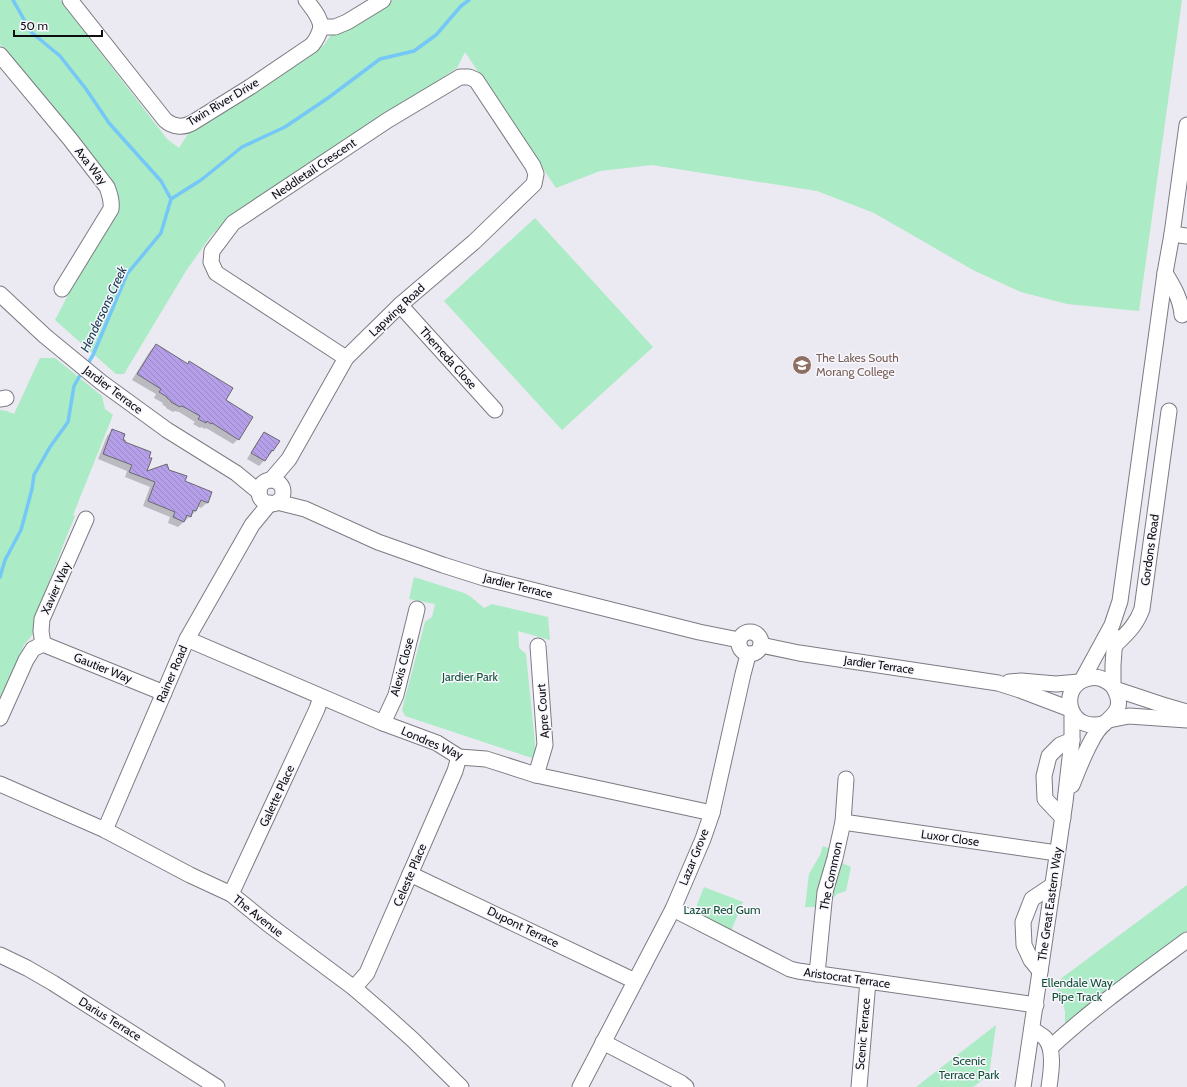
<svg xmlns="http://www.w3.org/2000/svg" width="1187" height="1087" font-family="Cabin,sans-serif">
	<style>
		.green { fill: #abebc5 }
		.shadow { fill: #0003 }
		.lines { fill: none; stroke-linecap: round; stroke-linejoin: round }
		.stream { stroke: #75c7f7; stroke-width: 3.5 }
		.building { fill: url(#building-back-hatch); stroke: #6b6970 }
		.minor-casing { stroke: #7d7b83; stroke-width: 17 }
		.minor { stroke: #fff; stroke-width: 15 }
		.labels { text-anchor: middle; stroke-width: 3; stroke-linejoin: round; paint-order: stroke }
		.street-label { font-size: 12px; fill: #0f0e11; stroke: #f8f7fe }
		.education-label { font-size: 12px; fill: #785e54; stroke: #f8f7fe; text-anchor: start }
		.park-label { font-size: 12px; fill: #115134; stroke: #f8f7fe }
		.water-label { font-size: 13px; font-style: italic; fill: #183c50; stroke: #f8f7fe }
	</style>
	<defs>
		<pattern id="building-back-hatch" width="6" height="6" patternUnits="userSpaceOnUse"><rect width="6" height="6" fill="#b49fe8"/><path d="M-1 5l2 2M0 0l6 6M5-1l2 2" fill="none" stroke="#9a88c6"/></pattern>
	</defs>
	<rect width="100%" height="100%" fill="#ebe9f2"/>
	<g class="green">
		<path d="M0,0h60l107,139 12,9 9,-14 135,-88 8,-11 19,-7 43,-28h789l-43,311 -72,-7 -46,-12 -48,-22 -99,-57 -57,-22 -165,-26 -52,6 -44,17 -91,-136 -8,16 -137,90 -65,41 -26,18 -19,20 -24,34 -62,103h-8l-61,-54 26,-50 36,-58c3,-10 2,-15 -2,-23l-115,-145z"/>
		<path d="M535,218l118,129 -91,83 -118,-129z"/>
		<path d="M40,358h15l47,38 3,13 8,6 -40,100 2,1 -12,29 -2,6 -25,64 -3,19 -9,11 -24,57v-292l7,1 7,3z"/>
		<path d="M414,577l50,16 7,4 13,11 8,-4 56,13 2,23 -32,-9 1,17 7,6 10,100 -4,4 -127,-42 -3,-6 23,-88 7,-5 3,-13 -26,-5z"/>
		<path d="M823,846l13,5 6,12 9,4 -5,24 -9,3 -13,13h-19l4,-33 11,-19z"/>
		<path d="M1187,885v46l-122,93v-13l-8,-23 2,-8z"/>
		<path d="M704,887l39,15 -12,29 -31,-16 -3,-10z"/>
		<path d="M996,1025l-7,50 -16,12h-57z"/>
	</g>
	<g class="shadow">
		<path d="M156,345l31,19 3,-2 34,38 14,39 -5,5 -27,-16 -1,1 -4,-2 -1,1 -7,-4 2,-2 -16,-10 -4,-1 -2,1 -7,-4v-1l-4,-3 1,-1 -9,-5 2,-4 -24,-14 18,-29z"/>
		<path d="M113,430l9,10 23,33 23,-3 15,12 28,11 -4,10 -6,5 -4,-2 -1,5 -18,16 -10,-4 2,-6 -27,-11 7,-19 -25,-10 2,-6 -29,-12 9,-23z"/>
		<path d="M265,433l13,8 -5,10 -14,15 -12,-7 12,-20z"/>
	</g>
	<g class="lines">
		<g class="stream">
			<path d="M13,0l18,32 29,24 26,33 23,34 52,58 10,18 -10,34 -34,41 -34,81 -6,10"/>
			<path d="M171,199l30,-19 41,-33 43,-20 43,-29 52,-39 34,-8 22,-16 25,-29 8,-6"/>
			<path d="M0,577l5,-17 16,-30 11,-41 2,-14 16,-28 18,-25 6,-36 8,-14"/>
		</g>
	</g>
	<g class="building">
		<path d="M156,344l32,20 1,-3 44,27 -7,12 27,17 -14,23 -27,-17 -1,1 -4,-3 -1,2 -8,-4 2,-3 -16,-9 -3,-1 -1,1 -9,-5v-1l-4,-3v-1l-8,-5 2,-3 -24,-15z"/>
		<path d="M112,429l13,5 -2,6h2v2l26,10 -2,6h3l-5,13 20,-7 2,6 18,6 -2,5 27,11 -4,11 -7,-3 -5,11 -3,-1 -2,7 -4,-2 -3,7 -11,-5 2,-5 -27,-11 7,-19 -26,-10 3,-7 -29,-11z"/>
		<path d="M264,432l16,9 -7,10 -1,-1 -7,11 -14,-8z"/>
	</g>
	<g class="lines">
		<g class="minor-casing">
			<g id="minor">
				<path d="M70,0l95,120c8,7 18,8 27,3l58,-36 62,-42c5,-6 7,-10 9,-18h14l12,-5 36,-22"/>
				<path d="M306,0c6,8 14,16 15,27"/>
				<path d="M0,55l70,84 37,48c3,8 5,14 4,22l-49,80"/>
				<path d="M1172,234l15,2"/>
				<path d="M1165,273c8,13 16,26 17,42"/>
				<path d="M0,294l45,42 56,46 66,48 69,43 23,19"/>
				<path d="M400,305l95,105"/>
				<path d="M0,399l6,-1"/>
				<path d="M271,480l18,-21 57,-101 54,-53 74,-63 60,-58 2,-10 -3,-8 -57,-86 -7,-3h-9l-72,43 -155,103 -21,28 -1,11 5,11 130,85"/>
				<circle cx="271" cy="492" r="12"/>
				<path d="M277,502l28,7 73,33 65,23 41,13 215,54 40,8"/>
				<circle cx="750" cy="643" r="11"/>
				<path d="M187,639l196,84 54,20 22,14 27,2 50,16 176,38"/>
				<path d="M43,644l121,49"/>
				<path d="M761,645l38,8 199,30 22,7 50,19"/>
				<path d="M1114,646c12,-12 22,-20 28,-37l27,-198"/>
				<path d="M1082,680l30,-55 8,-24 45,-328 7,-39 15,-109"/>
				<path d="M1009,682l12,-1 35,3 23,-2"/>
				<path d="M1113,686v-21l2,-28"/>
				<path d="M1115,689l51,17 21,6"/>
				<path d="M0,718l26,-58 7,-11 10,-5 -2,-13 1,-12 44,-100"/>
				<path d="M1109,720l20,-4 58,4"/>
				<path d="M383,723l13,-28 21,-86"/>
				<path d="M536,775l9,-30 -7,-99"/>
				<path d="M0,784l105,46 85,45 41,19 37,30 86,64 29,25 29,26 49,48"/>
				<path d="M1072,785c6,-15 12,-31 20,-45 3,-6 8,-13 13,-17 10,-9 18,-16 11,-31 -2,-5 -5,-9 -10,-11 -7,-5 -16,-4 -23,-1 -25,11 -13,55 22,43"/>
				<path d="M1063,818l-18,-19 -1,-23 5,-20 11,-11 12,-5"/>
				<path d="M843,822l214,31"/>
				<path d="M105,830l82,-191 65,-114 18,-22"/>
				<path d="M410,874l225,107"/>
				<path d="M231,894l86,-185 4,-12"/>
				<path d="M673,909l117,60 8,2 238,34"/>
				<path d="M0,955l27,13 26,15 164,104"/>
				<path d="M1040,971l-9,-11 -7,-15 -1,-23 9,-23 21,-14"/>
				<path d="M817,974l8,-82 10,-34 8,-36 3,-43"/>
				<path d="M354,988l13,-15 3,-7 85,-195 4,-14"/>
				<path d="M1032,1029c4,3 10,6 13,9 10,11 6,35 4,49"/>
				<path d="M603,1042l78,41 5,4"/>
				<path d="M1051,1047c42,-39 90,-73 136,-107"/>
				<path d="M580,1087l93,-178 30,-70 9,-26 31,-139 5,-19"/>
				<path d="M859,1087l9,-106"/>
				<path d="M1023,1087l42,-285 7,-62v-28"/>
			</g>
		</g>
		<use href="#minor" class="minor"/>
	</g>
	<defs>
		<g id="school-disc" transform="scale(1)"><circle r="9.5" fill="#8d6e63" stroke="#f8f7fe"/><path d="M0-5L7-2L0 1L-7-2ZM-4 1L0 2.5L4 1V4Q0 6-4 4Z" fill="#fff"/></g>
	</defs>
	<g fill-rule="evenodd">
		<use href="#school-disc" x="802" y="365"/>
	</g>
	<g class="labels">
		<g class="street-label">
			<text transform="translate(223 102) rotate(-31)" y="4">Twin River Drive</text>
			<text transform="translate(91 166) rotate(52)" y="4">Axa Way</text>
			<text transform="translate(314 169) rotate(-34)" y="4">Neddletail Crescent</text>
			<text transform="translate(397 310) rotate(-43)" y="4">Lapwing Road</text>
			<text transform="translate(448 358) rotate(48)" y="4">Themeda Close</text>
			<text transform="translate(113 390) rotate(37)" y="4">Jardier Terrace</text>
			<text transform="translate(1150 550) rotate(-82)" y="4">Gordons Road</text>
			<text transform="translate(518 586) rotate(14)" y="4">Jardier Terrace</text>
			<text transform="translate(56 588) rotate(-66)" y="4">Xavier Way</text>
			<text transform="translate(879 665) rotate(8)" y="4">Jardier Terrace</text>
			<text transform="translate(402 667) rotate(-75)" y="4">Alexis Close</text>
			<text transform="translate(103 668) rotate(22)" y="4">Gautier Way</text>
			<text transform="translate(172 674) rotate(-67)" y="4">Rainer Road</text>
			<text transform="translate(543 711) rotate(-94)" y="4">Apre Court</text>
			<text transform="translate(432 743) rotate(23)" y="4">Londres Way</text>
			<text transform="translate(277 796) rotate(-65)" y="4">Galette Place</text>
			<text transform="translate(950 838) rotate(8)" y="4">Luxor Close</text>
			<text transform="translate(694 857) rotate(-68)" y="4">Lazar Grove</text>
			<text transform="translate(410 875) rotate(-67)" y="4">Celeste Place</text>
			<text transform="translate(831 876) rotate(-78)" y="4">The Common</text>
			<text transform="translate(1050 904) rotate(-82)" y="4">The Great Eastern Way</text>
			<text transform="translate(258 916) rotate(38)" y="4">The Avenue</text>
			<text transform="translate(523 927) rotate(26)" y="4">Dupont Terrace</text>
			<text transform="translate(847 978) rotate(8)" y="4">Aristocrat Terrace</text>
			<text transform="translate(110 1019) rotate(32)" y="4">Darius Terrace</text>
			<text transform="translate(863 1034) rotate(-85)" y="4">Scenic Terrace</text>
		</g>
		<g class="education-label">
			<text x="816" y="362">The Lakes South<tspan x="816" dy="14">Morang College</tspan></text>
		</g>
		<g class="park-label">
			<text x="470" y="681">Jardier Park</text>
			<text x="722" y="914">Lazar Red Gum</text>
			<text x="1077" y="987">Ellendale Way<tspan x="1077" dy="14">Pipe Track</tspan></text>
			<text x="969" y="1065">Scenic<tspan x="969" dy="14">Terrace Park</tspan></text>
		</g>
		<g class="water-label">
			<text transform="translate(103 309) rotate(-65)" y="5">Hendersons Creek</text>
		</g>
	</g>
	<path d="M14 30v6h88v-6" fill="none" stroke="#0f0e11" stroke-width="2"/>
	<text x="20" y="30" font-size="12" fill="#0f0e11" stroke="#f8f7fe" stroke-width="3" paint-order="stroke">50 m</text>
</svg>
